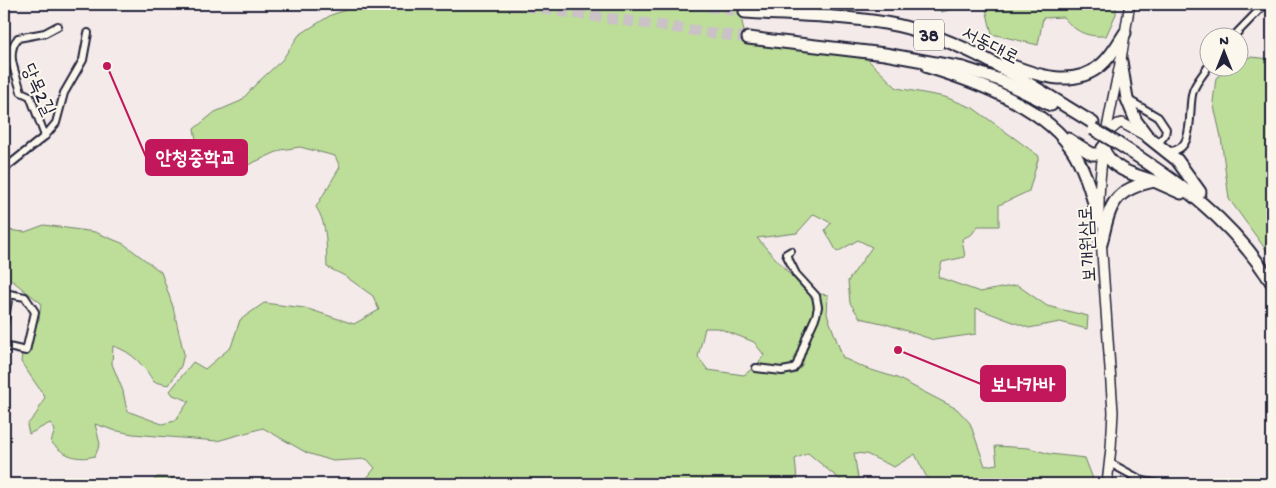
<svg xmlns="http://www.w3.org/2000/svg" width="1276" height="488" font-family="'Gochi Hand','Poor Story',sans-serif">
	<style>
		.green { fill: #bdde98; stroke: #70806a; fill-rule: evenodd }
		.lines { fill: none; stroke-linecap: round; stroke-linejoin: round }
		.highway-tunnel { stroke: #cac2c6; stroke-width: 11; stroke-dasharray: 11 5.5; stroke-linecap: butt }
		.street-casing { stroke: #22223b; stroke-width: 10 }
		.secondary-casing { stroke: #22223b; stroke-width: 12 }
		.highway-casing { stroke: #22223b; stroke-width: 15 }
		.street { stroke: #fbf7ec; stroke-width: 6 }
		.secondary { stroke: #fbf7ec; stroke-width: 9 }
		.highway { stroke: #fbf7ec; stroke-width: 11 }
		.highway-bridge-casing { stroke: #22223b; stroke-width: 15; stroke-linecap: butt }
		.highway-bridge { stroke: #fbf7ec; stroke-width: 11 }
		.labels { text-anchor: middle; stroke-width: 4; stroke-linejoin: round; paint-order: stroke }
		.shield { fill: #fbf7ec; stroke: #636270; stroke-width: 1 }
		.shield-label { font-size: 18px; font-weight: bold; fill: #22223b }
		.street-label { font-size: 19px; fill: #22223b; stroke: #fbf7ec }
		.leader { fill: none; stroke: #c2185b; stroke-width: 2 }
		.callout-dot { fill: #c2185b; stroke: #fbf7ec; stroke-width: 2 }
		.callout { fill: #c2185b; stroke: #c2185b; stroke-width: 2 }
		.callout-label { font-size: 20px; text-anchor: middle; font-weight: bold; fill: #fff }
	</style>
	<rect width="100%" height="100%" fill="#f4eae9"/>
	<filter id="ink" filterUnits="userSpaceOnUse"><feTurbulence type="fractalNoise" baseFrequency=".02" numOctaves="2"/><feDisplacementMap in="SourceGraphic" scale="10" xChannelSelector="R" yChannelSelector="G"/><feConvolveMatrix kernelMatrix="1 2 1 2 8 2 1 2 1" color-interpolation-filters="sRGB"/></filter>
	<g filter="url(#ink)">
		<g class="green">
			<path d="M364,4h374l8,36 121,19 30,29 48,9 28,11 66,48 -10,35 -30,14v21h-21l-6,8 -10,5 3,18 -23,5 -4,15 42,15 37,-7 30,21 41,10 -1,13 -27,-7 -31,6 -53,-20v26l-42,6 -48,-16 -26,-6 -10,-15 -2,-22 24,-34 -14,-7 -21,12 -12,-22 6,-7 -17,-9 -17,19 -40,5 49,54 22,3 -1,19 16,44 22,10 32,10 60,31 13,14 15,43 12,-2 -2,-18 34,2 21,6 35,4 10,26h-165l-15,-30 -21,13 -28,-13 -12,-1 5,31h-14l-37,-31 -13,6 2,20 5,5h-440l13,-16 -8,-9 -34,2 -26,-8 -44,-25 -46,13 -84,-7 -20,-4 -18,-6 5,20 -5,12c-18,5 -32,-1 -44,-14l4,-12 -5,-7 -21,11 -2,-9 10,-12 8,-16 -24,-35 2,-17 10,-7v-11l6,-7 2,-17 -35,-27h-2v-44l3,-2 18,2 19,-7 51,7 29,12 37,28 12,35 11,47 -3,12 -12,19 -15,-3c-10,-16 -21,-30 -41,-36l-1,18 11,27 4,20 35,13 13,-3 14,-20 -16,-6 -3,-4 23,-29 12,7 26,-22 9,-27 24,-17 41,5 49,16 25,-14 -6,-14 -28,-20 -18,-9c-1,-20 1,-42 -11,-60l24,-40 -5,-11 -35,-9 -19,3 -44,20 -20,3 -19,-24 -4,-20 21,-17 26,-11 14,-16 27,-25 17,-25 32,-20zM705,328h13l36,14 10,13 -8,11 -12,9 -36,-5 -10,-13z"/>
			<path d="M934,4h35l-27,8z"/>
			<path d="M980,4h136v10l-10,22c-20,1 -30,-4 -43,-19l-20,1 -5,27 -46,-11 -7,-29z"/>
			<path d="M1250,57l22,2v199l-43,-59 -8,-62 -8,-35 3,-24 13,-10h9l1,-7 4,-3z"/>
			<path d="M157,477l106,3 11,4h-123z"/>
		</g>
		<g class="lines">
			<g class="highway-tunnel">
				<path d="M509,4l239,34"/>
				<path d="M691,4l54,8"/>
			</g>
			<g class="street-casing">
				<g id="street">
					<path d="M1232,38l33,-34"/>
					<path d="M1127,99l31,18 8,12 -1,6 -8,10"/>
					<path d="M45,136l-15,-40 -9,-4c-4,-18 -17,-38 -3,-54l27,-5 13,-7"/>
					<path d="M1168,151c29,2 19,-43 25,-60 3,-9 10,-16 15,-24"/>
					<path d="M4,169l41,-33 11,-13 8,-30 19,-33 5,-27"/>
					<path d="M4,325l5,-31 16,3 10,15 -9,39 -22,-5"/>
					<path d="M756,368l26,3 11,-2 4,-5 10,-28 9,-20 2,-9 -2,-11 -20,-22 -10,-20 5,-3"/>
					<path d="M1110,463l33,18 16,3"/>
				</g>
			</g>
			<g class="secondary-casing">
				<g id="secondary">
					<path d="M1106,134l12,-10 4,-1 22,12"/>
					<path d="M1099,212c-1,-50 11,-99 21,-148 4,-20 6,-40 10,-60"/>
					<path d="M1101,238l12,174 -2,36 -4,36"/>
				</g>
			</g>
			<g class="highway-casing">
				<g id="highway">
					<path d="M745,12c46,3 94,3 140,11 77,13 143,61 208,100"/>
					<path d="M748,38l137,16 78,14 37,12 51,25"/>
					<path d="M1121,61l6,38 9,22 12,16 29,23 23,32"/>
					<path d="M1005,63c30,12 68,26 96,2 10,-8 17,-21 24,-32"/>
					<path d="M928,67c49,15 120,41 147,87 12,21 18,45 24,68"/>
					<path d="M1068,139l24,15h8l3,-6"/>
					<path d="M1117,143c63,40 114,76 155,140"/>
					<path d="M1103,148c8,22 32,27 51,33"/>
					<path d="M1101,244c9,-38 10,-54 53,-63l27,12"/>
				</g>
			</g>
			<use href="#street" class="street"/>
			<use href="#secondary" class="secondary"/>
			<use href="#highway" class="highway"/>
			<g class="highway-bridge-casing">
				<path id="highway-bridge" d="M1093,129l24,14"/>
			</g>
			<use href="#highway-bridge" class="highway-bridge"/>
		</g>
	</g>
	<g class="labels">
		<rect class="shield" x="914" y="19.5" width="30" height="31" rx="4"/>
		<g class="shield-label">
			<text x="929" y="41">38</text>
		</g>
		<g class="street-label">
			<text transform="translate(991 44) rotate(27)" y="7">서동대로</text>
			<text transform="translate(40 89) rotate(65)" y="7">당목2길</text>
			<text transform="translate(1086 244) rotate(-93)" y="7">보개원삼로</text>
		</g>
	</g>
	<path class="leader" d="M107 66L146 157M898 350L981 384"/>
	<g class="callout-dot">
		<circle cx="107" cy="66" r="5"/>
		<circle cx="898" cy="350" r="5"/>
	</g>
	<g class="callout">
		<rect x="146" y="140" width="101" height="35" rx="5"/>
		<rect x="981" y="366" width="84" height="35" rx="5"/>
	</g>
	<g class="callout-label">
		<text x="196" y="164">안청중학교</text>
		<text x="1023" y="391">보나카바</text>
	</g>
	<rect width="1276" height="488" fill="none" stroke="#fbf7ec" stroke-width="20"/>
	<rect x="10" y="10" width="1256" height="468" fill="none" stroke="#22223b" stroke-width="2" filter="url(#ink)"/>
	<g transform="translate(1224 52)"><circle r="24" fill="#fbf7ec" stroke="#a4a2a5"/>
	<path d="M0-4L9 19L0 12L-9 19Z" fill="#22223b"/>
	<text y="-8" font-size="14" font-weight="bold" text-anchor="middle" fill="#22223b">N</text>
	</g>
</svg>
